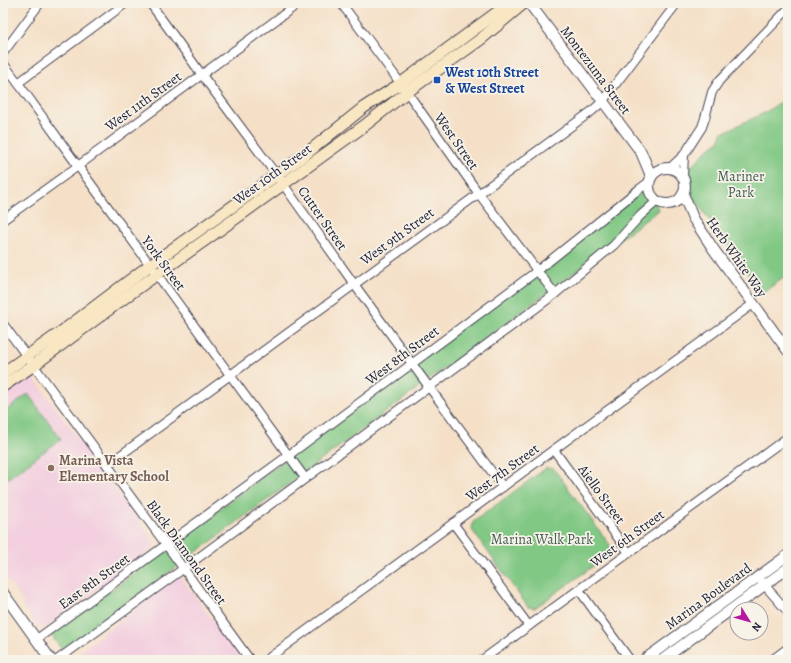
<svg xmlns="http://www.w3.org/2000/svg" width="791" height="663" font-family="Alegreya,serif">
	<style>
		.built { fill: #f3cfdf }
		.green { fill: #81c884; stroke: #527560 }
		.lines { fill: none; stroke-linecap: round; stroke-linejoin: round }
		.minor-casing { stroke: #423e50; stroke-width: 10 }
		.tertiary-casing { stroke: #423e50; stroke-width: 12 }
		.secondary-casing { stroke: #423e50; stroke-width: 13 }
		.minor { stroke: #fff; stroke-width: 8 }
		.tertiary { stroke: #fff; stroke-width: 10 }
		.secondary { stroke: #f9e7c3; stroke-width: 11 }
		.transit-dot { fill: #1a4fb4; stroke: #f7f3e8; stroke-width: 1.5 }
		.education-dot { fill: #8d6e63; stroke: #f7f3e8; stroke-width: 1.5 }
		.labels { text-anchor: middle; stroke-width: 3.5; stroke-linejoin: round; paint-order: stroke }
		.street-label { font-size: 14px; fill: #22223b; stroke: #f7f3e8 }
		.transit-label { font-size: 14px; font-weight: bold; fill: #164399; stroke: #f7f3e8; text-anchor: start }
		.park-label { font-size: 14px; fill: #435c55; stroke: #f7f3e8 }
		.education-label { font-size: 14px; font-weight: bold; fill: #785e54; stroke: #f7f3e8; text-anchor: start }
	</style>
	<rect width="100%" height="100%" fill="#f7f3e8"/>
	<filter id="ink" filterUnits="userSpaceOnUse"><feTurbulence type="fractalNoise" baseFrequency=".025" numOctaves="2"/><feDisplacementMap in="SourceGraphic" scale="8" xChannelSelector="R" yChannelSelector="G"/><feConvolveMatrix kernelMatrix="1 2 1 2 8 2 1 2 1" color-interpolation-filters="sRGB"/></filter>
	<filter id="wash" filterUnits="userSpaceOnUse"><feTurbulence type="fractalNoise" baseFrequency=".012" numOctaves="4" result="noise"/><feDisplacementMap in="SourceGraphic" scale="16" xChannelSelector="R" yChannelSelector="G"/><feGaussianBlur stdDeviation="0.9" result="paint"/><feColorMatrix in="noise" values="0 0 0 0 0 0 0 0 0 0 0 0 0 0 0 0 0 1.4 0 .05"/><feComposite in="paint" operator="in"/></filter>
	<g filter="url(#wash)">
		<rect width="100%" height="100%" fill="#f5e0c7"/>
		<g class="built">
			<path d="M26,377h7l122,166 -2,6 -108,79 -7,-1 -15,-20 -1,-7 -19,-27v-180z"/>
			<path d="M179,575l63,85h-173z"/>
		</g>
		<g class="green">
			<path d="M779,103h6l3,3v169l-26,18 -80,-111 -1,-5 28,-29c7,-3 11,-7 13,-15l44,-21z"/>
			<path d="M646,189l13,21 -596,441 -12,-16z"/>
			<path d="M28,394l33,45 -58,43v-69z"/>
			<path d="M546,468l8,1 56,76v9l-75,54 -7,-1 -56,-77 1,-8z"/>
		</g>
	</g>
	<g filter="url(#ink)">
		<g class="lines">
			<g class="minor-casing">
				<g id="minor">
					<path d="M150,3l52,72 81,109 71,100 75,103 74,100"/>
					<path d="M341,3l66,89 72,102 76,100"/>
					<path d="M3,53l37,-50"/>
					<path d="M3,63l15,20 60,83 227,312"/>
					<path d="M18,83l108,-80"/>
					<path d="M670,168l14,-13 18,-28 3,-9 7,-26 7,-11 69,-72"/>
					<path d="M683,176l1,-21"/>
					<path d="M3,220l75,-54 221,-163"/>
					<path d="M3,324l159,215 88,121"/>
					<path d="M554,450l75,103"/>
					<path d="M107,465l485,-354 10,-9 75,-99"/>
					<path d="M453,523l76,103"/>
					<path d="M761,581l27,31"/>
					<path d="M579,590l51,70"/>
					<path d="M37,639l252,-184 248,-184 101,-81 11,-8"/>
					<path d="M57,660l126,-91 372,-275 59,-49 26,-29 17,-15"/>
					<path d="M266,660l487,-356"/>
					<path d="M482,660l306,-223"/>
					<path d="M772,660l16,-12"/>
				</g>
			</g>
			<g class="tertiary-casing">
				<g id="tertiary">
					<path d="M529,3l112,149 8,19 2,6"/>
					<circle cx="667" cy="186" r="18"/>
					<path d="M683,194l10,24 21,32 74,101"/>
					<path d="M3,593l48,67"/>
					<path d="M644,660l144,-105"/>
					<path d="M662,660l126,-92"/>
				</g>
			</g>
			<g class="secondary-casing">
				<g id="secondary">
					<path d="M3,373l61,-43 86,-65 152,-108 61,-49 37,-24 99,-73 8,-8"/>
					<path d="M3,386l31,-21 101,-75 104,-74 125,-90 43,-34 74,-53 43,-36"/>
				</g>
			</g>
			<use href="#minor" class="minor"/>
			<use href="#tertiary" class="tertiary"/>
			<use href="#secondary" class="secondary"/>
		</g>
	</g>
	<rect class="transit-dot" x="433" y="76" width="8" height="8" rx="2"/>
	<circle class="education-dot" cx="51" cy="468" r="4"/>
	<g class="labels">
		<g class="street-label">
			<text transform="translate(596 70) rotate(53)" y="5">Montezuma Street</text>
			<text transform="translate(143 101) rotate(-36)" y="5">West 11th Street</text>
			<text transform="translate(457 141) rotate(55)" y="5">West Street</text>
			<text transform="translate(272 174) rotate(-36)" y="5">West 10th Street</text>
			<text transform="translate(323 218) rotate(55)" y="5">Cutter Street</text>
			<text transform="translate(397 236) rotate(-36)" y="5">West 9th Street</text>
			<text transform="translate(737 257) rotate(55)" y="5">Herb White Way</text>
			<text transform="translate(164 263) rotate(54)" y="5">York Street</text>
			<text transform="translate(402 355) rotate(-37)" y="5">West 8th Street</text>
			<text transform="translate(502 472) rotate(-36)" y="5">West 7th Street</text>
			<text transform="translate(602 494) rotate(54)" y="5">Aiello Street</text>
			<text transform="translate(627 538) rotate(-36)" y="5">West 6th Street</text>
			<text transform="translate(187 552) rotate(54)" y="5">Black Diamond Street</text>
			<text transform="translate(94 581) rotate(-36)" y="5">East 8th Street</text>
			<text transform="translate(708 596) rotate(-36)" y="5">Marina Boulevard</text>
		</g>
		<g class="transit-label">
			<text x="445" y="77">West 10th Street<tspan x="445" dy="16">&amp; West Street</tspan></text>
		</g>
		<g class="park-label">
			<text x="741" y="181">Mariner<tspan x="741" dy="16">Park</tspan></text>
			<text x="542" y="544">Marina Walk Park</text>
		</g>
		<g class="education-label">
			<text x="59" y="465">Marina Vista<tspan x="59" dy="16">Elementary School</tspan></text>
		</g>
	</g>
	<rect width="791" height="663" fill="none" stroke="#f7f3e8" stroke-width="16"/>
	<g transform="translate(749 621) rotate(127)"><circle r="19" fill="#f7f3e8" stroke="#a29fa3"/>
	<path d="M0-3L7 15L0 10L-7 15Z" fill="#b5179e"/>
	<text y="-6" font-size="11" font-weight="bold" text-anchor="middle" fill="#22223b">N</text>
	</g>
</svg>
